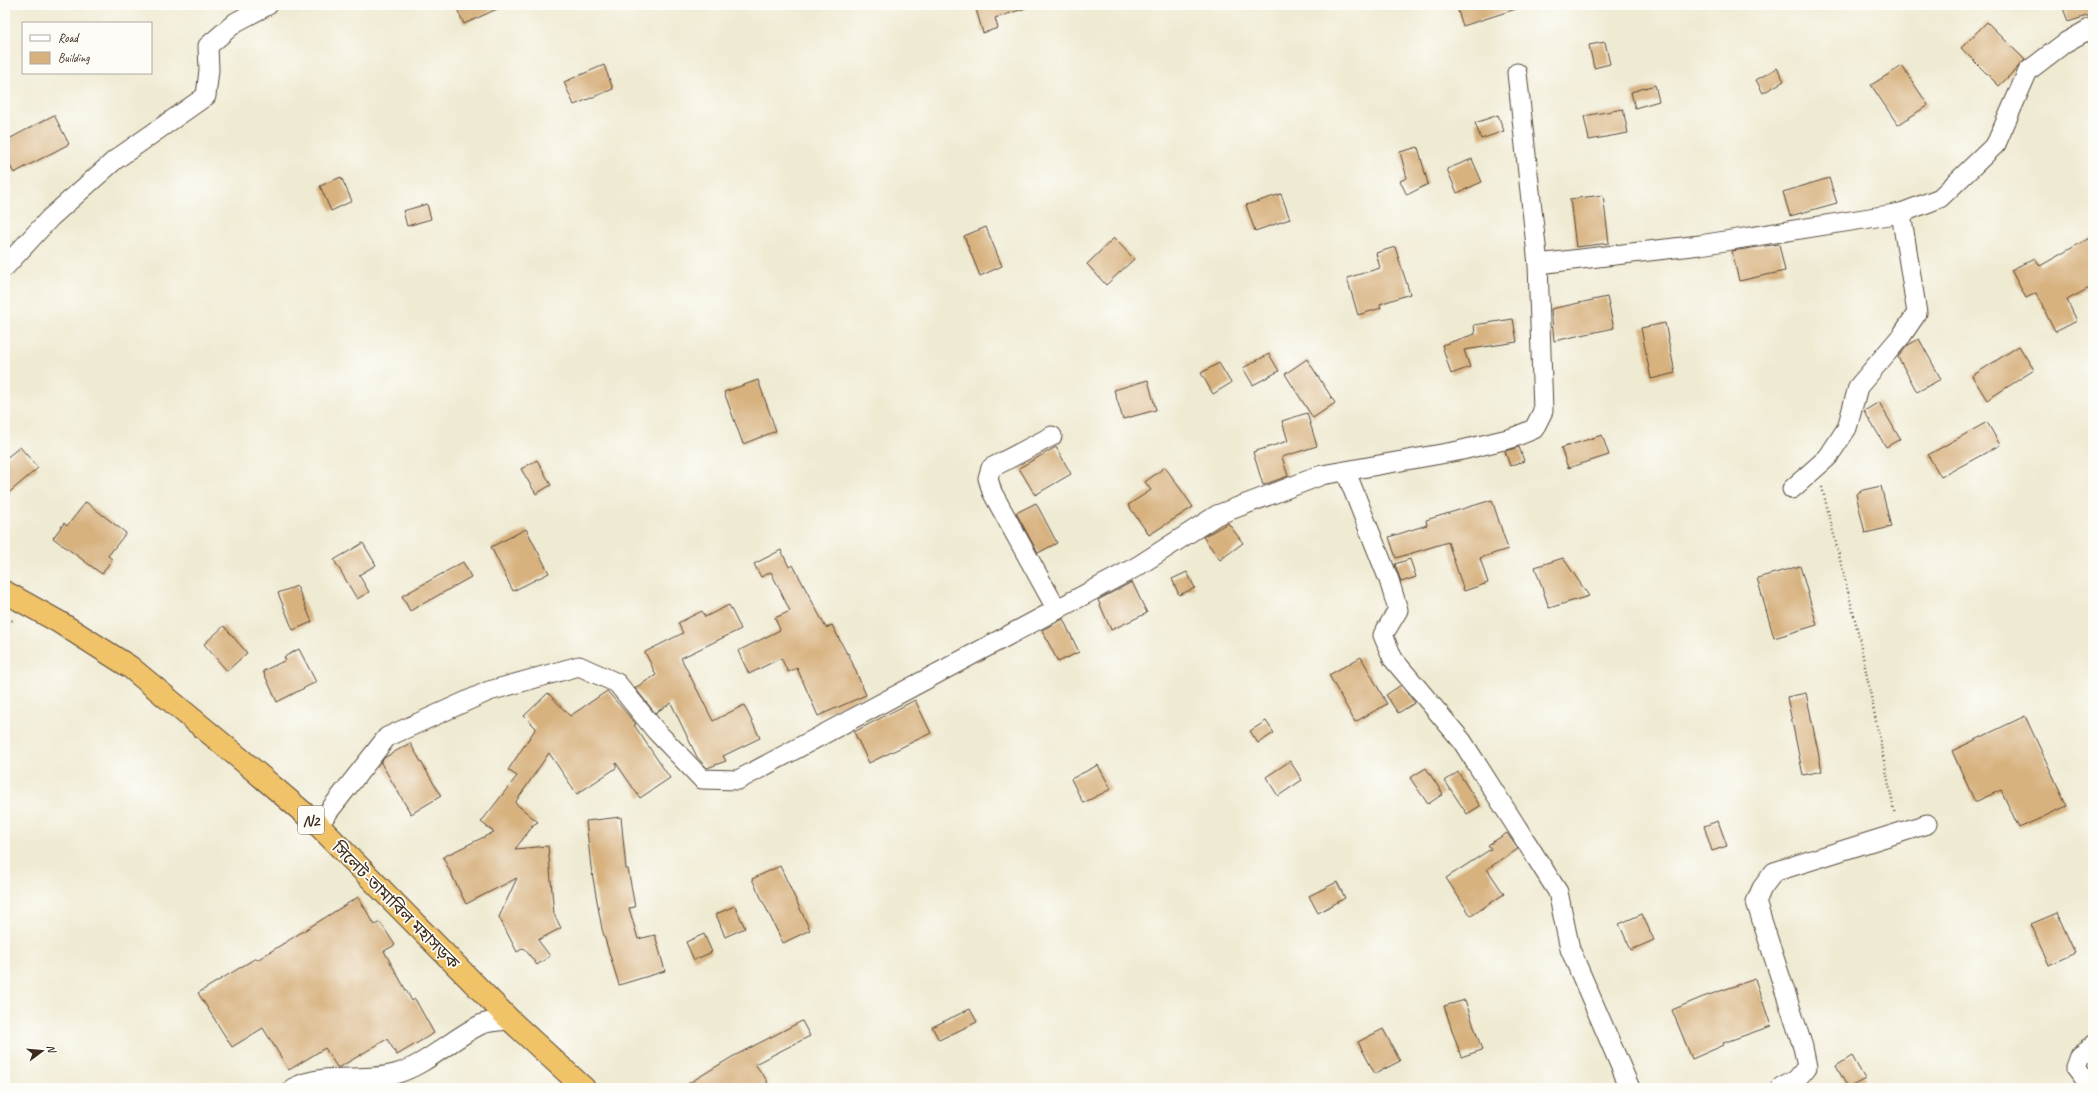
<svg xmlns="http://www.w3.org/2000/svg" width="2098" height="1093" font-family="Caveat,'Noto Sans Bengali',sans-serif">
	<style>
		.building { fill: #d7b17e }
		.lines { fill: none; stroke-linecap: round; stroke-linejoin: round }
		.minor-casing { stroke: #564739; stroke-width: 21 }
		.highway-casing { stroke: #564739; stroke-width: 24 }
		.path { stroke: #564739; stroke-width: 2.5; stroke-dasharray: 1 3; stroke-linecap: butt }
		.minor { stroke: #fff; stroke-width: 19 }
		.highway { stroke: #f1c369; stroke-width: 22 }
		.labels { text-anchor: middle; stroke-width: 3.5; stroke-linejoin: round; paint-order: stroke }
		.shield { fill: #fdfcf7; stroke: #75695f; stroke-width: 1 }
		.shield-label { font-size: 16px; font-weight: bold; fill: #3b2a1e }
		.street-label { font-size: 17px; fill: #3b2a1e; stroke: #fdfcf7 }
	</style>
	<rect width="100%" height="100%" fill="#fdfcf7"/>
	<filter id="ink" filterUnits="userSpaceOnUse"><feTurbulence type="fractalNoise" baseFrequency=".025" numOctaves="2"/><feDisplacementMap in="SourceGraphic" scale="8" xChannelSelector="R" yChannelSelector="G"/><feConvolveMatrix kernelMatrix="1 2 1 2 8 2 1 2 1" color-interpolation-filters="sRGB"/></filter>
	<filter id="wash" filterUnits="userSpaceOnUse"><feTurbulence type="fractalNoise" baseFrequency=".012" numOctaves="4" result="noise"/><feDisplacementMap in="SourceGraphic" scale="16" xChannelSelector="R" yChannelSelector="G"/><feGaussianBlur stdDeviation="0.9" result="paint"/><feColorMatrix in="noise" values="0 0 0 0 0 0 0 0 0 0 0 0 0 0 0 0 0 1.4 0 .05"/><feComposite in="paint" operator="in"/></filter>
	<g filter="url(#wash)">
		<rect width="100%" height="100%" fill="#efead2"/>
		<g id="blocks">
			<g class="building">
				<path d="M455,5h51l-42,19z"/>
				<path d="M989,5h36l1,3 -31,10 3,10 -15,5 -7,-24z"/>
				<path d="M1456,5h63v3l-56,18z"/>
				<path d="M2062,5h31v9l-25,8z"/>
				<path d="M1987,22l38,38 -26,26 -38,-38z"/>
				<path d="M1605,42l5,22 -16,4 -5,-23z"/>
				<path d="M604,65l9,24 -39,16 -10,-23z"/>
				<path d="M1902,66l26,39 -30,20 -27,-40z"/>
				<path d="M1777,68l7,13 -21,12 -7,-13z"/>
				<path d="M1655,85l4,16 -24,7 -4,-16z"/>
				<path d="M1623,109l5,24 -39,7 -5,-24z"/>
				<path d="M54,115l15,29 -55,29 -9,-16v-16z"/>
				<path d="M1498,115l6,16 -23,8 -6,-16z"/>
				<path d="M1418,147l10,37 -21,11 -7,-14 7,-3 -7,-26z"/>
				<path d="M1472,159l10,23 -25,11 -10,-24z"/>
				<path d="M341,177l11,24 -21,10 -11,-25z"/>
				<path d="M1829,178l8,25 -47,13 -7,-24z"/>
				<path d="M1281,194l9,25 -35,12 -9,-26z"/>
				<path d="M1603,195l6,48 -33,4 -6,-48z"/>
				<path d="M427,204l4,15 -24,7 -4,-15z"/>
				<path d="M986,227l16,39 -22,10 -16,-40z"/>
				<path d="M2093,236v50l-26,14 10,21 -22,11 -19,-39 -10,5 -15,-28 24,-12 5,8z"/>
				<path d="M1114,238l20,21 -28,26 -19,-21z"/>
				<path d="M1779,244l6,27 -46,10 -7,-30z"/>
				<path d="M1395,247l15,47 -30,10 1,4 -23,7 -11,-37 33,-10 -4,-15z"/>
				<path d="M1607,297l7,31 -60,13 -3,-32z"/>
				<path d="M1513,319l4,23 -53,8 6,17 -19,7 -9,-29 33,-11 -1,-9z"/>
				<path d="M1665,323l10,50 -24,6 -10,-51z"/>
				<path d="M1919,339l22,40 -24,13 -19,-35 10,-12z"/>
				<path d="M2019,346l15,24 -47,30 -15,-24z"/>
				<path d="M1269,354l10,17 -26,14 -10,-17z"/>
				<path d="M1307,359l28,44 -22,15 -28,-44z"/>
				<path d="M1219,363l12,20 -18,11 -12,-21z"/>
				<path d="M758,380l18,51 -33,13 -19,-52z"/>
				<path d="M1148,380l8,30 -33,9 -9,-29z"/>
				<path d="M1879,402l21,37 -14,8 -22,-36z"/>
				<path d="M1307,413l10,33 -35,11 6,19 -25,9 -10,-33 35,-11 -6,-20z"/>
				<path d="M1987,422l13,23 -59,32 -13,-22z"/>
				<path d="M1602,435l7,20 -41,13 -7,-20z"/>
				<path d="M20,447l18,21 -33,28v-37z"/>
				<path d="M1056,447l15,27 -36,21 -16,-27z"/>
				<path d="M1519,447l5,14 -14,5 -5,-15z"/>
				<path d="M537,460l14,25 -15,9 -15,-25z"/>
				<path d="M1165,467l28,40 -44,28 -21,-30 23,-15 -6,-8z"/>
				<path d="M1881,486l10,41 -26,6 -9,-39 7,-4z"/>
				<path d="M1492,500l16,49 -28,9 8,25 -24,8 -16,-49 -52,16 -7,-21 38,-12 -1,-5z"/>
				<path d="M86,502l40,31 -18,23 4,3 -10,15 -49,-36 11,-15 3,3z"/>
				<path d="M1036,503l21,40 -19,10 -22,-40z"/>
				<path d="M1228,523l15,20 -23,17 -17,-23z"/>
				<path d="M526,529l23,44 -36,18 -22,-44z"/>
				<path d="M363,543l13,22 -17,10 10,17 -12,7 -23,-39z"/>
				<path d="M781,550l8,17 4,-2 33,63 6,-3 15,29 1,-1 18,42 -48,21 -21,-48 -9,4 -7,-14 -32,16 -11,-23 42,-21 -5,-12 15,-7 -19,-39 -10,5 -7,-13z"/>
				<path d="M1563,558l26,38 -40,12 -14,-41z"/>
				<path d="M1410,559l6,18 -15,5 -6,-18z"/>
				<path d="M463,562l8,15 -61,34 -8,-15z"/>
				<path d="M1800,566l17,59 -43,13 -17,-60z"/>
				<path d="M1187,572l8,16 -16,7 -7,-16z"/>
				<path d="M1132,582l15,31 -36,17 -13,-30z"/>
				<path d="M297,586l15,36 -19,8 -15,-37z"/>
				<path d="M729,605l12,24 -60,29 32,63 31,-16 16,33 -37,18 3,5 -19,7 -10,-11 -26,-54 -16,10 -20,-25 21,-13 -11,-23 38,-19 -5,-10 24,-12 3,6z"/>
				<path d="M1063,619l16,33 -21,10 -16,-32z"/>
				<path d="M224,626l23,27 -20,18 -23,-27z"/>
				<path d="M299,649l17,33 -39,20 -14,-31 23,-11 -2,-3z"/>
				<path d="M1361,657l26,47 -32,18 -26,-47z"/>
				<path d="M1401,685l14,18 -17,10 -12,-18z"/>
				<path d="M607,691l29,33 -2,1 36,53 -30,20 -24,-35v5l-39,26 -28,-41 -34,50 23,19 -7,4h2l-18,23 33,-3 6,68 7,14 -23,12 12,16 -13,9 -13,-17 -7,4 -18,-35 18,-39 -51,26 -23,-47 51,-25 -13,-10 36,-46 -9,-6 28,-42 -12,-12 24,-23 22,23z"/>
				<path d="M1806,693l16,78 -19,4 -16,-78z"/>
				<path d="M915,700l16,33 -62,30 -15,-31z"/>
				<path d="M2025,716l42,90 -48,22 -18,-38 -26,12 -23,-51z"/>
				<path d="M1266,721l8,12 -16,10 -8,-12z"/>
				<path d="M410,743l31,53 -30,18 -30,-51 3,-5z"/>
				<path d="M1290,761l12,19 -24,16 -12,-19z"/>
				<path d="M1098,765l13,24 -28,14 -12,-24z"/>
				<path d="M1426,768l17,26 -15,10 -18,-26z"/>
				<path d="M1458,772l22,34 -13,8 -22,-33z"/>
				<path d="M621,817l5,52h2l7,38 -6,1 9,31 17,-4 10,36 -46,14 -17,-56 -11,-62 -5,-46z"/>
				<path d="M1718,821l9,25 -15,5 -8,-25z"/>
				<path d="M1507,833l11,16 -31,20 17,25 -33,22 -25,-38 45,-29 -3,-4z"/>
				<path d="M780,866l30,64 -27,13 -31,-64z"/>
				<path d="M1337,882l8,16 -27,15 -9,-17z"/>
				<path d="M358,897l17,28 5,-3 15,23 -11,6 28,50 3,-2 19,34 -37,22 -10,-16 -47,28h-3l-12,-19 -36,22 -26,-42 -31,19 -34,-54 58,-35 1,2z"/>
				<path d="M735,906l10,22 -20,9 -9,-23z"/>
				<path d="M2057,913l18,40 -26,12 -18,-41z"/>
				<path d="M1642,914l12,26 -23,10 -12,-26z"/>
				<path d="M704,934l8,18 -18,8 -8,-18z"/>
				<path d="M1755,979l16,47 -48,17 1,2 -32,14 -20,-49 31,-13z"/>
				<path d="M1465,1000l17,50 -21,7 -17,-51z"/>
				<path d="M970,1009l7,13 -38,18 -7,-13z"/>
				<path d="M802,1021l8,15 -55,28 13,18 -9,6h-78l51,-31z"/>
				<path d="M1383,1029l17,32 -25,13 -17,-32z"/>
				<path d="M1852,1056l13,23 -17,9 -12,-22z"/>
			</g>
		</g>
	</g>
	<g filter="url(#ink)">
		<use href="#blocks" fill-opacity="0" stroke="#564739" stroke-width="1"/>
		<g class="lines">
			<g class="minor-casing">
				<g id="minor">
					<path d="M1538,264l162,-19 201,-32 39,-15 56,-54 32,-73 38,-29 27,-15"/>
					<path d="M5,267l45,-49 65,-58 91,-64 3,-26 -1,-24 28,-24 32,-17"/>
					<path d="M1052,436l-61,32 -3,10 4,14 65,118"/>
					<path d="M1346,472l43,108 9,30 -15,25 10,24 69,82 96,151 12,57 60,139"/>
					<path d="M1792,489l36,-32 19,-29 11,-41 44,-52 15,-22 -16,-100"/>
					<path d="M318,825l69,-88 102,-46 90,-25 38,17 39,48 46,48 36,1 400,-214 79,-51 105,-40 136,-24 54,-13 22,-9 9,-18 -5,-147 -21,-191"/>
					<path d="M293,1088c32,-17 68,-5 102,-14 32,-9 56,-35 85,-49 8,-4 21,-4 30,-5"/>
					<path d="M1781,1088l15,-8 11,-13 -4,-20 -47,-145 6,-14 12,-16 153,-48"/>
					<path d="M2092,1088l-17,-22 4,-11 14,-10"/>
				</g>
			</g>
			<g class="highway-casing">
				<path id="highway" d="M5,592l54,30 71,45 113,94 75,64 192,195 74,68"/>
			</g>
			<g class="path">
				<path d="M1822,487l36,145 37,183"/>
				<path d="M5,625l8,-5"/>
			</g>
			<use href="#minor" class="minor"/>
			<use href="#highway" class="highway"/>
		</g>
	</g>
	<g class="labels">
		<rect class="shield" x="298" y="806" width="26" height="28" rx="3"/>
		<g class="shield-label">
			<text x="311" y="826">N2</text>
		</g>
		<g class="street-label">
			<text transform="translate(396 905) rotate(45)" y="6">সিলেট-তামাবিল মহাসড়ক</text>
		</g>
	</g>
	<rect width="2098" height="1093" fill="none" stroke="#fdfcf7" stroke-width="20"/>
	<rect x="22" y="22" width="130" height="52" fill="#fdfcf7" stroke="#afa8a0"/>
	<rect x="30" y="35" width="20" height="6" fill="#ffffff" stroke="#afa8a0"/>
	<text x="58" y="42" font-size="12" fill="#3b2a1e">Road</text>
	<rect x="30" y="52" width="20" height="12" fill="#d7b17e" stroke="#afa8a0"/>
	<text x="58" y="62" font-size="12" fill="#3b2a1e">Building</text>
	<g transform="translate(42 1051) rotate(74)" stroke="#fdfcf7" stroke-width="3" paint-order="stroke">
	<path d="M0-3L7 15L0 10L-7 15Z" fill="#3b2a1e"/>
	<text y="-6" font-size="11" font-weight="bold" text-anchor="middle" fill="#3b2a1e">N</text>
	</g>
</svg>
